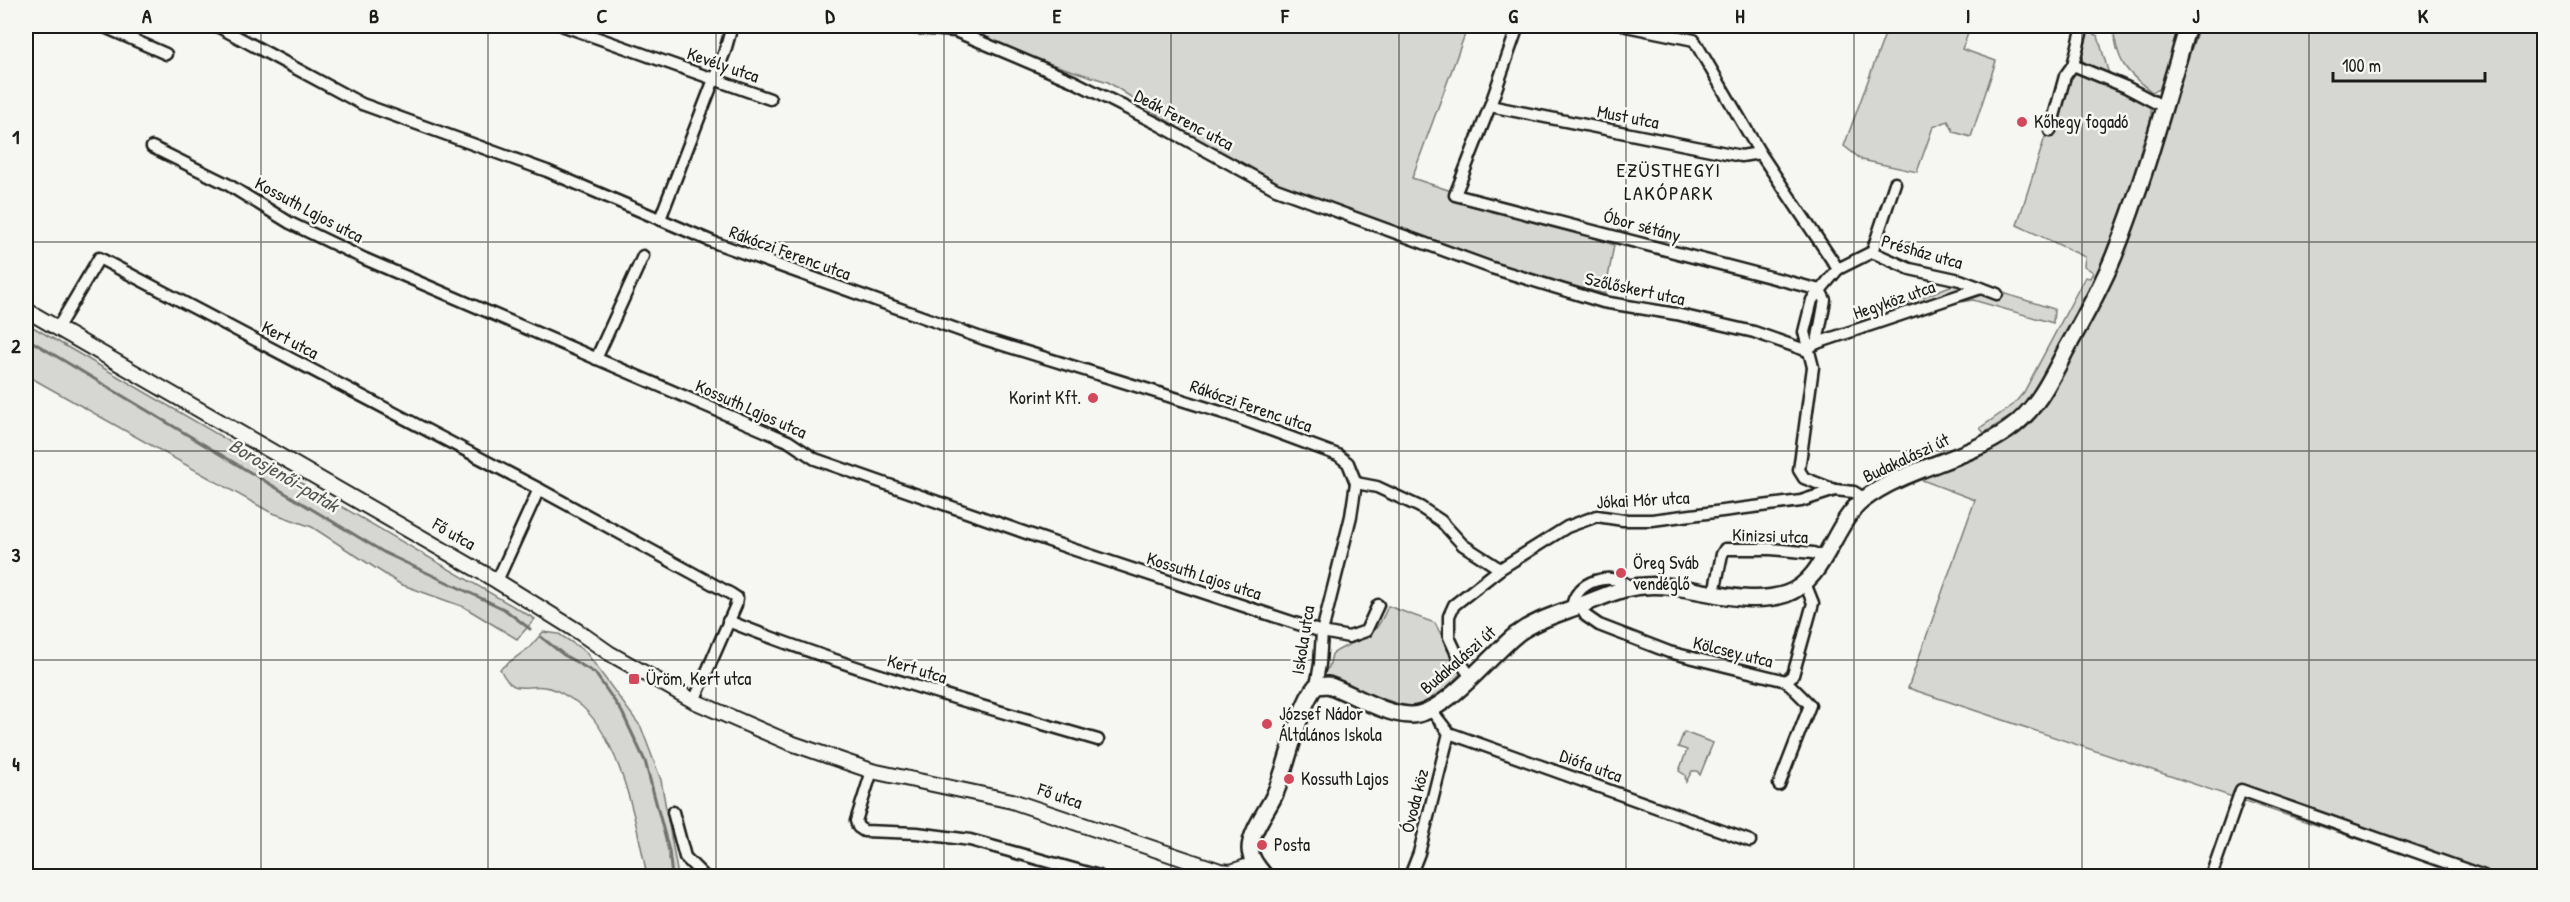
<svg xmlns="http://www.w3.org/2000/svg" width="2570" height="902" font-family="'Patrick Hand',sans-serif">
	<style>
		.green { fill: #d6d6d2; stroke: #797977; stroke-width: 1.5 }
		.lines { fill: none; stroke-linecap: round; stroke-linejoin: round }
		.stream { stroke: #727271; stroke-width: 3 }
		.minor-casing { stroke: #1c1c1c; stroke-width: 15 }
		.tertiary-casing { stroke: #1c1c1c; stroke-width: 18 }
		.secondary-casing { stroke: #1c1c1c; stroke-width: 20 }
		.minor { stroke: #f6f6f2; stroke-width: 10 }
		.tertiary { stroke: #f6f6f2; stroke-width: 14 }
		.secondary { stroke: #f6f6f2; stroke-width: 15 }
		.grid { fill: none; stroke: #1c1c1c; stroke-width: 1.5; stroke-opacity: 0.55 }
		.poi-dot { fill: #d1495b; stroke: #f6f6f2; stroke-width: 2 }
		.labels { text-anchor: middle; stroke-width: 5; stroke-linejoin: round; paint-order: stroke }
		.street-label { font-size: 18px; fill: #1c1c1c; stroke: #f6f6f2 }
		.poi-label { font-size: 18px; fill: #1c1c1c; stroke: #f6f6f2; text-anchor: start }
		.neighbourhood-label { font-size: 20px; letter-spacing: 1.5px; fill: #1c1c1c; stroke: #f6f6f2 }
		.water-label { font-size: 20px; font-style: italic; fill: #565654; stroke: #f6f6f2 }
		.neatline { fill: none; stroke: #1c1c1c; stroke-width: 2 }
		.grid-label { font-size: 20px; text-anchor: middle; font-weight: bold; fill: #1c1c1c }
	</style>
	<rect width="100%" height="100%" fill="#f6f6f2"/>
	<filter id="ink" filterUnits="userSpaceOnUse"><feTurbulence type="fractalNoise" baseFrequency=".0167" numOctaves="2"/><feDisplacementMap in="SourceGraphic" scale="12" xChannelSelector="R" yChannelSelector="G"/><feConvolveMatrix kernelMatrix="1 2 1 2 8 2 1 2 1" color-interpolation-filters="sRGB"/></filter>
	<g filter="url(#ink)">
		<g class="green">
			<path d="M930,26h538l-56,152 202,67 -9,49 -149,-39 -210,-83 -138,-90z"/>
			<path d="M1888,26h83l-9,23 34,12 -25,76 -17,-5 -6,-11 -15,6 -16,45 -55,-12 -18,-14z"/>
			<path d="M2113,26h65l-4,23 -13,40 -9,3c-28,-21 -35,-31 -39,-66z"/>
			<path d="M2199,26h345v850h-76l-560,-188 67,-188 -74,-28 104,-47 5,-8 -26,16 -4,-5 33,-23 11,-13 61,-115 5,1 3,-6 -9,-6 1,-9 -68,-32 28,-88 8,-6 17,-58 5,-2 75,34c6,23 -13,36 -10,57l-39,104 20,-7z"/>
			<path d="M2085,33h6l7,3 10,35 6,8 -25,-11 -8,-9z"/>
			<path d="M1960,282l39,6 7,6 48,15 -1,14 -80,-23 -13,2 -51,15 -4,-13z"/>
			<path d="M26,323l509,296 -18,20 -53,-32 -64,-23 -88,-57 -42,-15 -244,-137z"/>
			<path d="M1388,606l47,17 26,50 -26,26 -22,8 -18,-4 -67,-24 -5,-6 6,-6 3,-13c30,-20 40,-8 56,-48z"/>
			<path d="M543,632l16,2 26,17 56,76 20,53 17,96h-31c-10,-50 -27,-144 -72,-175 -7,-4 -17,-11 -25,-13 -23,-7 -35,12 -50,-19l30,-22z"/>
			<path d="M1684,732l29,11 -13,32 -3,-4h-5l-6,11 -1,-7 -6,-4 8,-21 -9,-3z"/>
		</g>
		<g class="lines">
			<g class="stream">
				<path d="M26,338l359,215 119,56 26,20"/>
				<path d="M541,637l23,18 31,18 27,39 23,49 24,90 3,25"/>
			</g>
			<g class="minor-casing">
				<g id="minor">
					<path d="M102,26l64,28"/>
					<path d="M217,26l145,78 185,67 166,71 271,97 246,76 108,40 10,8 8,20 -5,33 -29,116 -2,32 -4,22"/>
					<path d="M564,26l206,73"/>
					<path d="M894,26l61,5 118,50 83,42 120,66 216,79 111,34 73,12 78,18 54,19"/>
					<path d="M1518,26l-28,80 -35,89 365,95"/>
					<path d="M1626,26l68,14 66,113 78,116 -26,31 -8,32 9,35 -14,103 5,8 31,12 19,2 11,7"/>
					<path d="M2073,65l10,-39"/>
					<path d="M1490,106l251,50 19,-3"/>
					<path d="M2050,131l15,-55 8,-11 53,22 38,20"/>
					<path d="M152,147l75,37 63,39 75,36 423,182 27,18 257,90 250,83 27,5 17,-6 12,-26"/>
					<path d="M660,219l65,-168 7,-25"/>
					<path d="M1872,252l23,-69"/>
					<path d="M1838,269l34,-17 38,17 50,11 37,14"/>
					<path d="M57,329l42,-71 440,231 192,105 6,4 -1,7 -42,96"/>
					<path d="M1817,343l164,-55"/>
					<path d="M1812,346l5,-3 8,-43 -5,-10"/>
					<path d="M596,359l47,-103"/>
					<path d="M1356,483l21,4 43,20 21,14 22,24 37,24"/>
					<path d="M497,581l42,-92"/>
					<path d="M1714,593l8,-39 3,-5h46l42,4 10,4"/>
					<path d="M1580,606l6,10 13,9 70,27 117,29 7,-6 20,-72 -8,-20"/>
					<path d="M1572,609c1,-28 41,-40 59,-21"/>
					<path d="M728,621c121,48 246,83 370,119"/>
					<path d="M1471,677l-10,-14 -12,-26v-21l5,-11 46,-36 67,-42 30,-11 26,4h29l149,-19 34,-11"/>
					<path d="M1431,710l18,23 301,108"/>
					<path d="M872,771l-16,50 2,6 6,4 53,2 53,7 129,36"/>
					<path d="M1779,785l31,-80 -24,-24"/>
					<path d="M673,812l12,45 19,19"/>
					<path d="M1410,876l9,-23 30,-120"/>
					<path d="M2211,876l30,-86 243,86"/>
				</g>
			</g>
			<g class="tertiary-casing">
				<path id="tertiary" d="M26,310l471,271 82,51 30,21 85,48 94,41 84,29 140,30 208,70 11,1 24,-8"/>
			</g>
			<g class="secondary-casing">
				<path id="secondary" d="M1265,876c-6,-7 -15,-17 -15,-27 0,-16 16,-37 23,-51 15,-30 24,-89 43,-112l12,-1c26,9 54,29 82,30 34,1 80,-60 107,-81 19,-14 41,-20 62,-28 21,-8 43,-19 65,-20 46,-4 96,23 142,8 40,-14 46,-69 77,-94 43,-33 101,-39 145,-70 28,-19 43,-51 58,-80 17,-30 35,-62 48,-94 30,-75 51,-153 74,-230"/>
			</g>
			<use href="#minor" class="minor"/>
			<use href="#tertiary" class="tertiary"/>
			<use href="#secondary" class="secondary"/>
		</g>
	</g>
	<path class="grid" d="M261,26v850M488,26v850M716,26v850M944,26v850M1171,26v850M1399,26v850M1626,26v850M1854,26v850M2082,26v850M2309,26v850M26,242h2518M26,451h2518M26,660h2518"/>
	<g class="poi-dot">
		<circle cx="2022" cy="122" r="6"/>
		<circle cx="1093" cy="398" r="6"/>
		<circle cx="1621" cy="573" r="6"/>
		<rect x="628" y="673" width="12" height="12" rx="3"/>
		<circle cx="1267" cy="724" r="6"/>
		<circle cx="1289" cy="779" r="6"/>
		<circle cx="1262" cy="845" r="6"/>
	</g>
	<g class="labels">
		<g class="street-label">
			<text transform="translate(723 65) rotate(19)" y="6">Kevély utca</text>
			<text transform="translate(1628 117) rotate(11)" y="6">Must utca</text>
			<text transform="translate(1184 120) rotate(28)" y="6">Deák Ferenc utca</text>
			<text transform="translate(309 210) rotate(28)" y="6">Kossuth Lajos utca</text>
			<text transform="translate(1642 226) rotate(15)" y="6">Óbor sétány</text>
			<text transform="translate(1922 252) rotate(16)" y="6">Présház utca</text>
			<text transform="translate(790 253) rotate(20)" y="6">Rákóczi Ferenc utca</text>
			<text transform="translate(1635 289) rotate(12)" y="6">Szőlőskert utca</text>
			<text transform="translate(1894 300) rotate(-19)" y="6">Hegyköz utca</text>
			<text transform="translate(290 340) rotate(28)" y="6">Kert utca</text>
			<text transform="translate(1251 406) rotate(19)" y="6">Rákóczi Ferenc utca</text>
			<text transform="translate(751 409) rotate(24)" y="6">Kossuth Lajos utca</text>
			<text transform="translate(1906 458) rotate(-25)" y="6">Budakalászi út</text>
			<text transform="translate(1643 500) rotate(-3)" y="6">Jókai Mór utca</text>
			<text transform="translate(454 534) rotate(30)" y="6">Fő utca</text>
			<text transform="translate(1770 536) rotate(2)" y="6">Kinizsi utca</text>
			<text transform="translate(1204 576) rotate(18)" y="6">Kossuth Lajos utca</text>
			<text transform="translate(1303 640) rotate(-81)" y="6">Iskola utca</text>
			<text transform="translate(1733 652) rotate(14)" y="6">Kölcsey utca</text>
			<text transform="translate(1458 660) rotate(-41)" y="6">Budakalászi út</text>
			<text transform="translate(917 669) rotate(17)" y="6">Kert utca</text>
			<text transform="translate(1591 766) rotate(20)" y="6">Diófa utca</text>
			<text transform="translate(1060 796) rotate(19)" y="6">Fő utca</text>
			<text transform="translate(1415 801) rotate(-76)" y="6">Óvoda köz</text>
		</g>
		<g class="poi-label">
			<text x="2034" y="128">Kőhegy fogadó</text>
			<text x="1081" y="404" text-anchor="end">Korint Kft.</text>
			<text x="1633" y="569">Öreg Sváb<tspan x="1633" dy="21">vendéglő</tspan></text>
			<text x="646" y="685">Üröm, Kert utca</text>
			<text x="1279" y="720">József Nádor<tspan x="1279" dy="21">Általános Iskola</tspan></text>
			<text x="1301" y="785">Kossuth Lajos</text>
			<text x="1274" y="851">Posta</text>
		</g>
		<g class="neighbourhood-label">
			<text x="1669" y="177">EZÜSTHEGYI<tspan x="1669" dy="23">LAKÓPARK</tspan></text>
		</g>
		<g class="water-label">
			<text transform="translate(284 475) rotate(31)" y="7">Borosjenői-patak</text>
		</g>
	</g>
	<rect width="2570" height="902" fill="none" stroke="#f6f6f2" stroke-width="66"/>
	<path d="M2333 72v9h152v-9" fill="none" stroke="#1c1c1c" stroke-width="3"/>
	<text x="2342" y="72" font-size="18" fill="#1c1c1c" stroke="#f6f6f2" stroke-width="4.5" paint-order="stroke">100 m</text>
	<rect x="33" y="33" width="2504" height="836" class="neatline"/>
	<g class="grid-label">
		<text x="147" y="23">A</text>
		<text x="374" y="23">B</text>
		<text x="602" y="23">C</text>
		<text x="830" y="23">D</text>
		<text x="1057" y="23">E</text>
		<text x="1285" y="23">F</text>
		<text x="1513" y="23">G</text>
		<text x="1740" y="23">H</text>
		<text x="1968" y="23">I</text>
		<text x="2196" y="23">J</text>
		<text x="2423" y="23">K</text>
		<text x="16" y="144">1</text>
		<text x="16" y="353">2</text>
		<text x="16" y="562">3</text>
		<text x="16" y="771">4</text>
	</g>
</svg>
